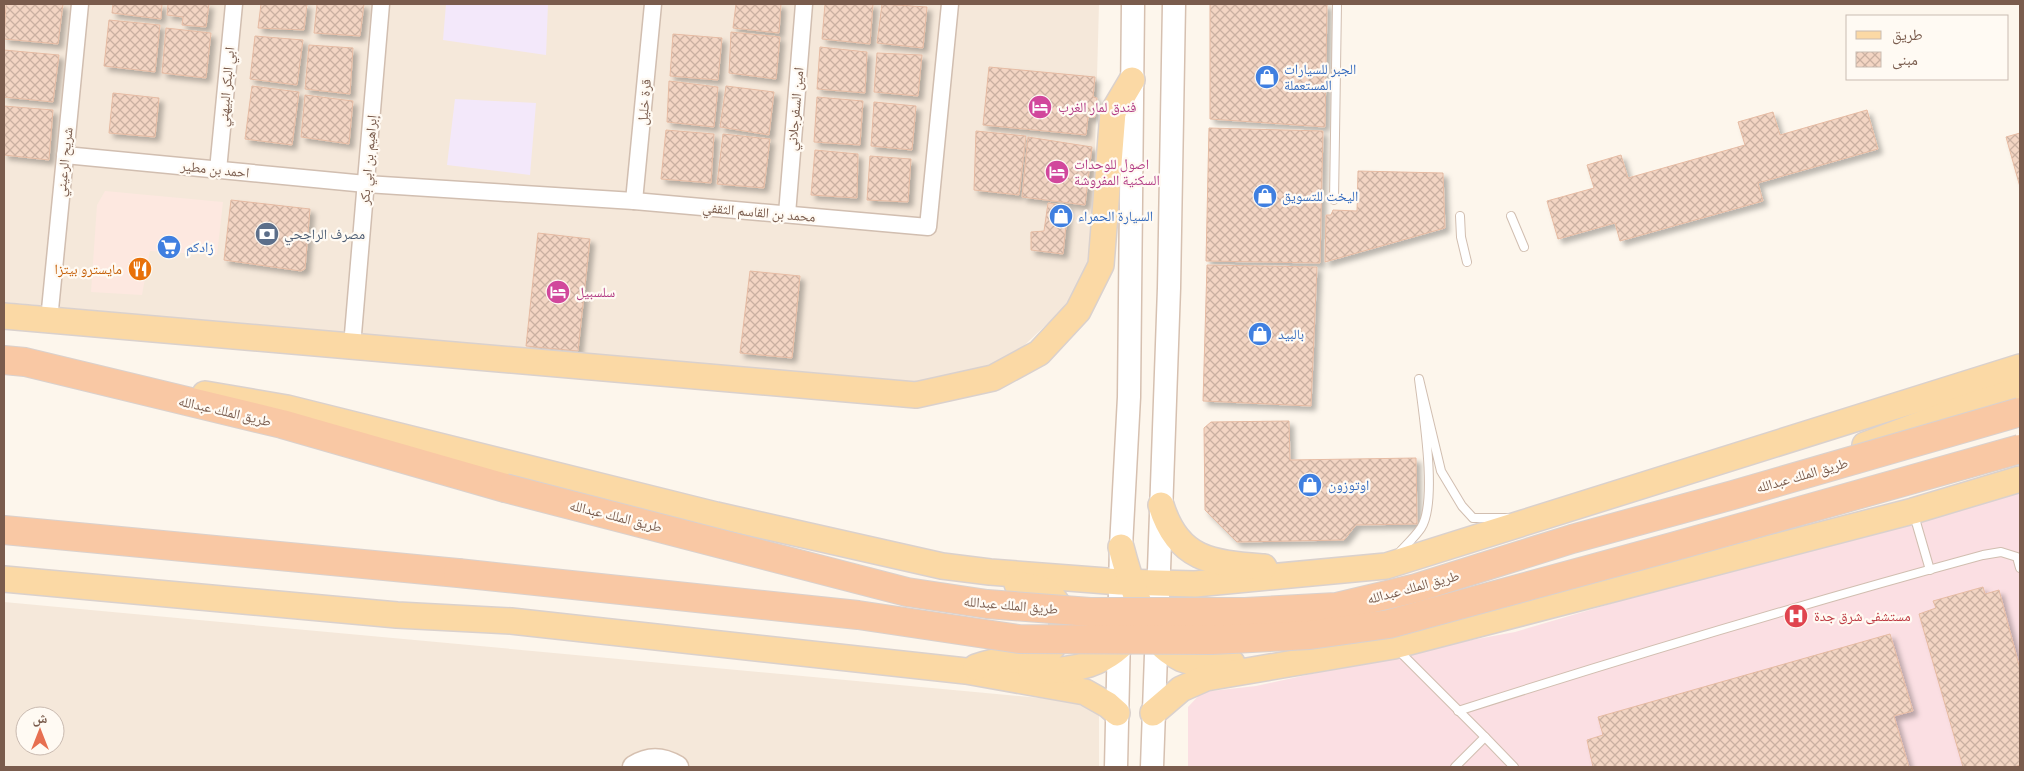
<svg xmlns="http://www.w3.org/2000/svg" width="2024" height="771" font-family="'Roboto Condensed','Noto Naskh Arabic',sans-serif">
	<style>
		.residential { fill: #f5e8da; fill-rule: evenodd }
		.commercial { fill: #fde8e0 }
		.education { fill: #f3e8fa }
		.medical { fill: #fbdfe3 }
		.building { fill: url(#building-cross-hatch); stroke: #e6bba3; filter: url(#shadow) }
		.lines { fill: none; stroke-linecap: round; stroke-linejoin: round }
		.service-casing { stroke: #d1beb0; stroke-width: 10 }
		.minor-casing { stroke: #d1beb0; stroke-width: 19 }
		.secondary-casing { stroke: #d6c0b0; stroke-width: 25 }
		.primary-casing { stroke: #dad1cd; stroke-width: 28 }
		.trunk-casing { stroke: #dad1cd; stroke-width: 30 }
		.service { stroke: #fff; stroke-width: 8 }
		.minor { stroke: #fff; stroke-width: 16 }
		.secondary { stroke: #fff; stroke-width: 22 }
		.primary { stroke: #fbd9a5; stroke-width: 25 }
		.trunk { stroke: #f9c8a4; stroke-width: 28 }
		.trunk-bridge-casing { stroke: #dad1cd; stroke-width: 30; stroke-linecap: butt }
		.trunk-bridge { stroke: #f9c8a4; stroke-width: 28 }
		.labels { text-anchor: middle; stroke-width: 4.5; stroke-linejoin: round; paint-order: stroke }
		.shop-label { font-size: 14px; fill: #366cbe; stroke: #fffaf3; text-anchor: start }
		.street-label { font-size: 14px; fill: #7a5c4d; stroke: #fffaf3 }
		.hotel-label { font-size: 14px; fill: #b23c85; stroke: #fffaf3; text-anchor: start }
		.service-label { font-size: 14px; fill: #4e5e75; stroke: #fffaf3; text-anchor: start }
		.food-label { font-size: 14px; fill: #c56008; stroke: #fffaf3; text-anchor: end }
		.health-label { font-size: 14px; fill: #be3a42; stroke: #fffaf3; text-anchor: start }
	</style>
	<defs>
		<pattern id="building-cross-hatch" width="8" height="8" patternUnits="userSpaceOnUse" patternTransform="scale(1.25)"><rect width="8" height="8" fill="#f3d5c3"/><path d="M0 0l8 8M0 8l8-8" fill="none" stroke="#cab0a1"/></pattern>
		<filter id="shadow"><feDropShadow dx="4.5" dy="4.5" stdDeviation="2.5" flood-color="#0004"/></filter>
	</defs>
	<rect width="100%" height="100%" fill="#fdf6ec"/>
	<g class="residential">
		<path d="M4,4h1095l-7,257 -24,43 -57,54 -33,15 -68,12 -906,-83z"/>
		<path d="M4,602l1069,99 26,8v58h-1095zM25,716h30v30h-30z"/>
	</g>
	<path class="commercial" d="M105,191l118,11 -6,53 -67,-4 -8,44 -51,-3 6,-87z"/>
	<g class="education">
		<path d="M446,4h102l-2,51 -103,-15z"/>
		<path d="M455,99l81,4 -6,72 -83,-10z"/>
	</g>
	<path class="medical" d="M2020,490v277h-832v-60l14,-15 54,-6 183,-40 76,-14 112,-33 194,-51z"/>
	<g class="building">
		<path d="M6,4h57l-5,40 -54,-5z"/>
		<path d="M113,4h49l-1,15 -49,-6z"/>
		<path d="M168,4h41l-3,23 -24,-2 1,-8 -16,-2z"/>
		<path d="M261,4h46l-3,26 -46,-2z"/>
		<path d="M317,4h47l-4,32 -46,-3z"/>
		<path d="M736,4h45l-2,29 -46,-5z"/>
		<path d="M825,4h48l-3,40 -48,-5z"/>
		<path d="M882,4l45,3 -4,41 -46,-5z"/>
		<path d="M1210,4h117l-2,123 -115,-8z"/>
		<path d="M109,20l51,5 -5,47 -51,-6z"/>
		<path d="M166,28l45,5 -5,45 -44,-5z"/>
		<path d="M731,32l49,5 -4,42 -47,-6z"/>
		<path d="M673,34l49,4 -4,42 -48,-4z"/>
		<path d="M255,36l48,4 -6,45 -47,-6z"/>
		<path d="M309,45l44,3 -3,46 -45,-5z"/>
		<path d="M820,47l47,5 -2,41 -48,-4z"/>
		<path d="M4,50l55,5 -6,47 -49,-5z"/>
		<path d="M877,53l45,2 -4,41 -44,-4z"/>
		<path d="M989,67l106,10 -2,20 4,1 -2,19h-7l-2,18 -103,-10z"/>
		<path d="M669,81l49,6 -4,40 -47,-5z"/>
		<path d="M252,86l47,6 -7,53 -47,-6z"/>
		<path d="M726,86l48,6 -5,43 -49,-8z"/>
		<path d="M113,93l46,5 -4,39 -46,-4z"/>
		<path d="M305,95l48,6 -4,43 -48,-7z"/>
		<path d="M817,97l46,4 -3,44 -46,-3z"/>
		<path d="M874,102l42,4 -4,44 -41,-4z"/>
		<path d="M4,106l49,4 -4,50 -45,-5z"/>
		<path d="M1867,110l11,39 -120,34 5,18 -143,40 -5,-18 -57,16 -11,-38 47,-13 -7,-23 34,-10 7,23 117,-33 -7,-23 35,-10 7,23z"/>
		<path d="M1209,128l114,3 -3,132 -114,-2z"/>
		<path d="M666,130l48,4 -3,49 -50,-4z"/>
		<path d="M976,131l50,5 -7,59 -45,-5z"/>
		<path d="M2020,133v54l-14,-50z"/>
		<path d="M723,134l47,5 -6,49 -47,-4z"/>
		<path d="M1028,137l64,10 -7,58 -63,-8z"/>
		<path d="M815,150l43,4 -1,44 -46,-3z"/>
		<path d="M870,156l41,3 -3,43 -41,-2z"/>
		<path d="M1358,171l85,2 2,55 -120,34 1,-47h5l2,-5 24,1z"/>
		<path d="M231,200l79,9 -5,60 -4,2 -77,-11z"/>
		<path d="M1048,203l20,3 -5,48 -32,-4v-18l13,-1z"/>
		<path d="M538,233l52,6 -12,112 -52,-5z"/>
		<path d="M1207,265l110,2 -6,139 -108,-5z"/>
		<path d="M750,271l50,5 -8,82 -52,-5z"/>
		<path d="M1289,421l1,39 126,-2 1,66 -61,1 -12,15 -107,2 -32,-32 -1,-82 7,-6z"/>
		<path d="M1983,587l2,7 14,-4 21,79v96l-6,2h-51l-44,-153 17,-6 -3,-7z"/>
		<path d="M1890,634l23,77 -19,5 15,51h-316l-6,-27 16,-5 -5,-18z"/>
	</g>
	<g class="lines">
		<g class="service-casing">
			<g id="service">
				<path d="M1334,200l3,-196"/>
				<path d="M1460,216l1,21 6,25"/>
				<path d="M1511,216l13,31"/>
				<path d="M1914,515l16,55"/>
				<path d="M1398,554c7,-8 17,-17 23,-26 17,-26 2,-116 -2,-149l22,92 21,35 11,12h34"/>
				<path d="M1397,649l88,88 -30,30"/>
				<path d="M1458,711c175,-56 348,-108 525,-156l18,-3 16,5 3,11"/>
				<path d="M1485,737l29,30"/>
			</g>
		</g>
		<g class="minor-casing">
			<g id="minor">
				<path d="M65,155l301,29 268,17 294,26 22,-223"/>
				<path d="M218,170l16,-166"/>
				<path d="M634,201l19,-197"/>
				<path d="M787,214l17,-210"/>
				<path d="M49,320l31,-316"/>
				<path d="M352,346l29,-342"/>
			</g>
		</g>
		<g class="secondary-casing">
			<g id="secondary">
				<path d="M634,767c14,-9 28,-9 43,0"/>
				<path d="M1116,767l5,-220 8,-150 4,-393"/>
				<path d="M1152,767l17,-479 5,-284"/>
			</g>
		</g>
		<g class="primary-casing">
			<g id="primary">
				<path d="M4,316l912,79 77,-17 46,-25 39,-42 23,-46 12,-153 19,-32"/>
				<path d="M205,394l82,14 429,107 226,51 48,6 130,10 75,2 191,-18 634,-199"/>
				<path d="M1865,445l99,-37 56,-18"/>
				<path d="M1161,505c17,56 52,58 103,62"/>
				<path d="M1121,547c7,27 22,75 39,96 6,7 14,12 22,16 16,6 34,4 50,4"/>
				<path d="M4,579l393,36 114,6 455,50 119,21 23,13 9,8"/>
				<path d="M976,667c11,-4 22,-6 34,-7 10,-1 20,1 30,-4 26,-11 30,-47 7,-64 -9,-6 -20,-5 -30,-8"/>
				<path d="M1031,671c42,1 78,-5 104,-42"/>
				<path d="M1153,713l28,-24 25,-11 188,-32 519,-135 107,-32"/>
			</g>
		</g>
		<g class="trunk-casing">
			<g id="trunk">
				<path d="M4,360l21,2 257,62 223,64"/>
				<path d="M4,530l454,43"/>
			</g>
		</g>
		<use href="#service" class="service"/>
		<use href="#minor" class="minor"/>
		<use href="#secondary" class="secondary"/>
		<use href="#primary" class="primary"/>
		<use href="#trunk" class="trunk"/>
		<g class="trunk-bridge-casing">
			<g id="trunk-bridge">
				<path d="M505,488l402,104 80,12 103,8h155l91,-5 80,-19 156,-49 161,-44 287,-83"/>
				<path d="M458,573l400,42 161,24 193,1 98,-5 79,-11 283,-77 348,-98"/>
			</g>
		</g>
		<use href="#trunk-bridge" class="trunk-bridge"/>
	</g>
	<defs>
		<g id="shop-disc" transform="scale(1.25)"><circle r="9.5" fill="#3f7fe0" stroke="#fffaf3"/><path d="M-5-2.5h2.3a2.7 3.5 0 0 1 5.4 0H5L5.5 6h-11ZM-1.5-2.5h3a1.5 2.3 0 0 0-3 0Z" fill="#fff"/></g>
		<g id="hotel-disc" transform="scale(1.25)"><circle r="9.5" fill="#d1479c" stroke="#fffaf3"/><path d="M-6-4.5h1.5V1H6V5H4.5V3h-9V5H-6ZM-4 0a1.8 1.8 0 1 1 3.6 0ZM.5 0V-2.5h3Q6-2.5 6 0Z" fill="#fff"/></g>
		<g id="bank-disc" transform="scale(1.25)"><circle r="9.5" fill="#5c6f8a" stroke="#fffaf3"/><path d="M-6-4H6V4H-6ZM0-2.3a2.3 2.3 0 1 0 0 4.6a2.3 2.3 0 1 0 0-4.6Z" fill="#fff"/></g>
		<g id="supermarket-disc" transform="scale(1.25)"><circle r="9.5" fill="#3f7fe0" stroke="#fffaf3"/><path d="M-6-5.5h2.5l.6 2H6L4.5 2H-2.5L-4.4-4H-6ZM-1.5 3.2a1.3 1.3 0 1 0 .1 0ZM3 3.2a1.3 1.3 0 1 0 .1 0Z" fill="#fff"/></g>
		<g id="restaurant-disc" transform="scale(1.25)"><circle r="9.5" fill="#e8710a" stroke="#fffaf3"/><path d="M-5-6h1v4h1v-4h1v4h1v-4h1v5L-1.5 .5V6h-2V.5L-5-1ZM5-6V6H3V1.5H1.5Q1.5-4 5-6Z" fill="#fff"/></g>
		<g id="hospital-disc" transform="scale(1.25)"><circle r="9.5" fill="#e0444e" stroke="#fffaf3"/><path d="M-5-5h3v3.5h4V-5h3V5h-3V1.5h-4V5h-3Z" fill="#fff"/></g>
	</defs>
	<g fill-rule="evenodd">
		<use href="#shop-disc" x="1267" y="77"/>
		<use href="#hotel-disc" x="1040" y="107"/>
		<use href="#hotel-disc" x="1057" y="172"/>
		<use href="#shop-disc" x="1265" y="196"/>
		<use href="#shop-disc" x="1061" y="216"/>
		<use href="#bank-disc" x="267" y="234"/>
		<use href="#supermarket-disc" x="169" y="247"/>
		<use href="#restaurant-disc" x="140" y="269"/>
		<use href="#hotel-disc" x="558" y="292"/>
		<use href="#shop-disc" x="1260" y="334"/>
		<use href="#shop-disc" x="1310" y="485"/>
		<use href="#hospital-disc" x="1796" y="616"/>
	</g>
	<g class="labels">
		<g class="shop-label">
			<text x="1284" y="74">الجبر للسيارات<tspan x="1284" dy="16">المستعملة</tspan></text>
			<text x="1282" y="201">اليخت للتسويق</text>
			<text x="1078" y="221">السيارة الحمراء</text>
			<text x="186" y="252">زادكم</text>
			<text x="1278" y="339">بالبيد</text>
			<text x="1328" y="490">اوتوزون</text>
		</g>
		<g class="street-label">
			<text transform="translate(226 87) rotate(-85)" y="5">ابي البكر البيهني</text>
			<text transform="translate(644 102) rotate(-85)" y="5">قرة خليل</text>
			<text transform="translate(795 109) rotate(-85)" y="5">امين السفرجلاني</text>
			<text transform="translate(368 160) rotate(-85)" y="5">إبراهيم بن ابي بكر</text>
			<text transform="translate(64 162) rotate(-84)" y="5">شريح الرعيني</text>
			<text transform="translate(215 169) rotate(6)" y="5">احمد بن مطير</text>
			<text transform="translate(759 212) rotate(5)" y="5">محمد بن القاسم الثقفي</text>
			<text transform="translate(225 411) rotate(13)" y="5">طريق الملك عبدالله</text>
			<text transform="translate(1802 475) rotate(-16)" y="5">طريق الملك عبدالله</text>
			<text transform="translate(616 516) rotate(14)" y="5">طريق الملك عبدالله</text>
			<text transform="translate(1413 587) rotate(-15)" y="5">طريق الملك عبدالله</text>
			<text transform="translate(1011 605) rotate(5)" y="5">طريق الملك عبدالله</text>
		</g>
		<g class="hotel-label">
			<text x="1058" y="112">فندق لمار الغرب</text>
			<text x="1074" y="169">اصول للوحدات<tspan x="1074" dy="16">السكنية المفروشة</tspan></text>
			<text x="576" y="297">سلسبيل</text>
		</g>
		<g class="service-label">
			<text x="284" y="239">مصرف الراجحي</text>
		</g>
		<g class="food-label">
			<text x="122" y="274">مايسترو بيتزا</text>
		</g>
		<g class="health-label">
			<text x="1814" y="621">مستشفى شرق جدة</text>
		</g>
	</g>
	<rect width="2024" height="771" fill="none" stroke="#7a5c4d" stroke-width="10"/>
	<rect x="1846" y="15" width="162" height="65" fill="#fffaf3" stroke="#cabbb1"/>
	<rect x="1856" y="31" width="25" height="8" fill="#fbd9a5" stroke="#cabbb1"/>
	<text x="1892" y="40" font-size="15" fill="#7a5c4d">طريق</text>
	<rect x="1856" y="52" width="25" height="15" fill="url(#building-cross-hatch)" stroke="#cabbb1"/>
	<text x="1892" y="65" font-size="15" fill="#7a5c4d">مبنى</text>
	<g transform="translate(40 731)"><circle r="24" fill="#fffaf3" stroke="#cabbb1"/>
	<path d="M0-4L9 19L0 12L-9 19Z" fill="#e76f51"/>
	<text y="-8" font-size="14" font-weight="bold" text-anchor="middle" fill="#7a5c4d">ش</text>
	</g>
</svg>
